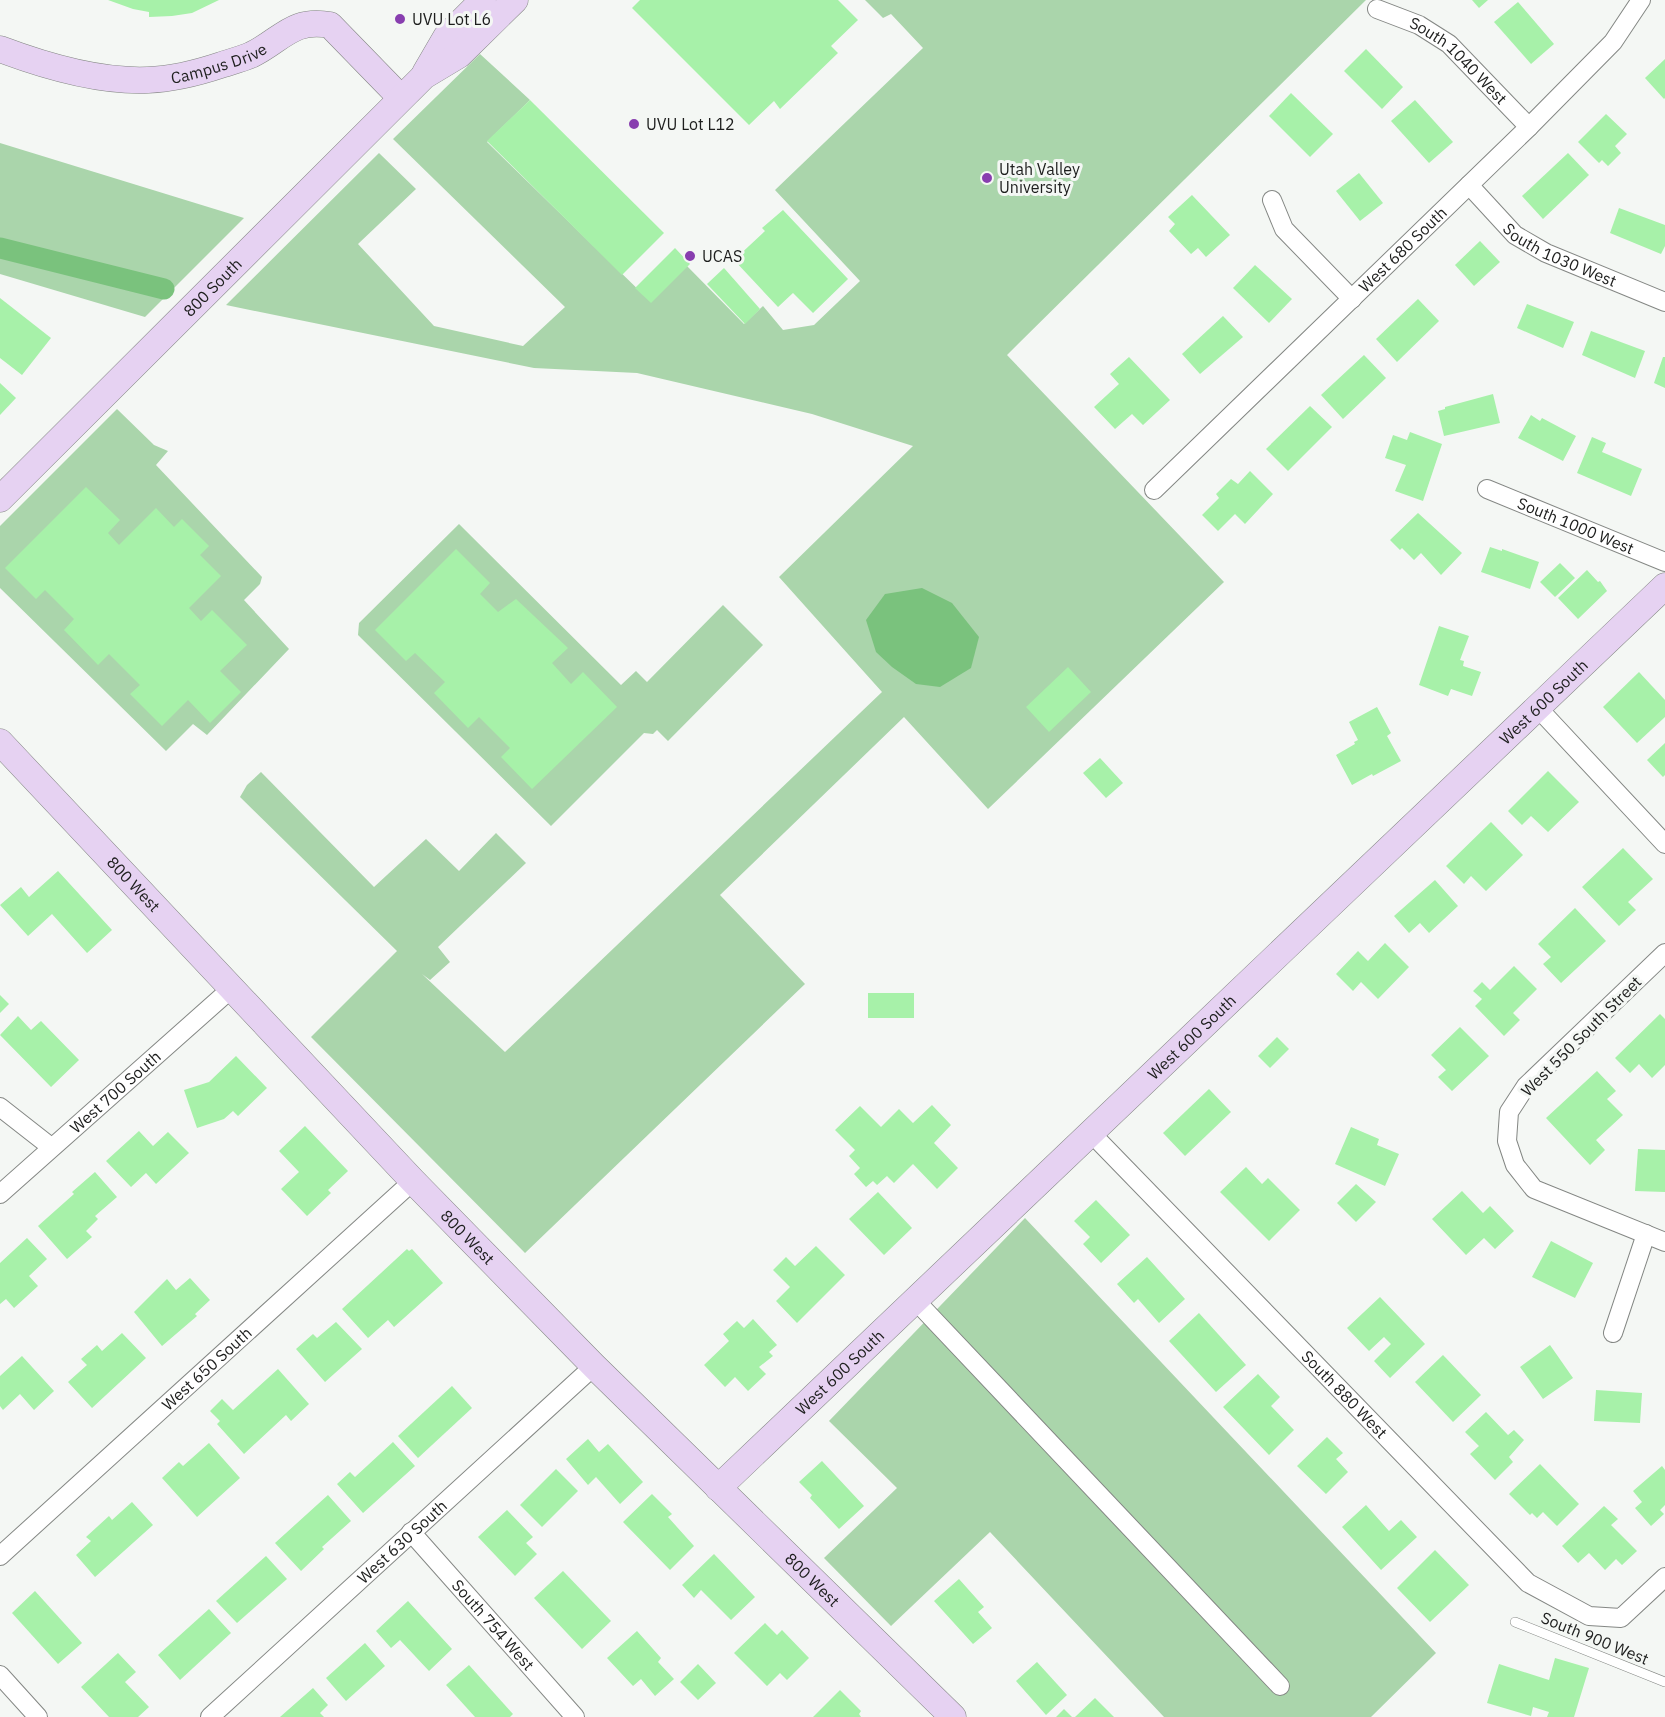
<svg xmlns="http://www.w3.org/2000/svg" width="1665" height="1717" font-family="'IBM Plex Sans',sans-serif">
	<style>
		.green { fill: #aad5ab }
		.water { fill: #7ac27d }
		.lines { fill: none; stroke-linecap: round; stroke-linejoin: round }
		.canal { stroke: #7ac27d; stroke-width: 21 }
		.building { fill: #a7f1a9 }
		.lane-casing { stroke: #848784; stroke-width: 10 }
		.street-casing { stroke: #848784; stroke-width: 20 }
		.secondary-casing { stroke: #848784; stroke-width: 27 }
		.lane { stroke: #fff; stroke-width: 9 }
		.street { stroke: #fff; stroke-width: 18 }
		.secondary { stroke: #e6d2f2; stroke-width: 26 }
		.poi-dot { fill: #883eaf; stroke: #f4f7f4; stroke-width: 2 }
		.labels { text-anchor: middle; stroke-width: 6; stroke-linejoin: round; paint-order: stroke }
		.poi-label { font-size: 16px; fill: #1d1e1d; stroke: #f4f7f4; text-anchor: start }
		.street-label { font-size: 16px; fill: #1d1e1d; stroke: #f4f7f4 }
	</style>
	<rect width="100%" height="100%" fill="#f4f7f4"/>
	<g class="green">
		<path d="M865,0h501l-359,355 217,227 -236,227 -84,-92 -184,178 85,89 -280,269 -214,-216 86,-86 -157,-154 7,-12 14,-13 113,115 52,-48 33,32 37,-38 30,30 -88,84 12,15 -20,18 -8,-6 83,78 377,-360 -103,-115 134,-131 -101,-32 -175,-41 -103,-5 -308,-63 153,-152 37,36 -58,55 76,82 89,20 42,-39 -172,-168 87,-85 50,46 -43,42 164,160 36,-36 57,58 19,-18 20,24 31,-5 46,-44 -85,-91 148,-142 -32,-34 -8,4z"/>
		<path d="M0,143l244,75 -99,99 -145,-43z"/>
		<path d="M117,409l37,36 14,6 -12,14 106,112 -2,7 -16,16 45,49 -82,86 -14,-11 -27,27 -166,-163v-62z"/>
		<path d="M459,524l162,161 15,-14 11,11 76,-77 40,40 -95,96 -11,-11 -4,4 -9,-1 -93,93 -193,-191 1,-12z"/>
		<path d="M1025,1218l411,435 -65,64h-207l-174,-185 -99,94 -67,-68 73,-70 -68,-67z"/>
	</g>
	<path class="water" d="M922,588l30,15 27,34 -8,31 -31,19 -24,-3 -24,-17 -16,-15 -10,-32 19,-26z"/>
	<g class="lines">
		<path class="canal" d="M0,248l164,41"/>
	</g>
	<g class="building">
		<path d="M108,0h111l-27,13 -20,3 -23,1v-5l-16,-3z"/>
		<path d="M640,0h198l20,20 -27,26 7,7 -58,56 -6,-8 -25,24 -117,-117z"/>
		<path d="M1472,0h16l-9,8z"/>
		<path d="M1518,2l36,42 -23,20 -37,-42z"/>
		<path d="M1366,49l37,38 -21,22 -38,-38z"/>
		<path d="M1665,59v39l-1,1 -19,-21z"/>
		<path d="M1291,93l42,41 -23,23 -41,-41z"/>
		<path d="M530,100l134,133 -42,42 -135,-134z"/>
		<path d="M1415,100l38,42 -24,21 -38,-42z"/>
		<path d="M1606,114l21,20 -12,12 6,7 -13,13 -6,-6 -3,3 -21,-21z"/>
		<path d="M1568,153l21,22 -46,44 -21,-23z"/>
		<path d="M1359,173l24,30 -23,18 -24,-30z"/>
		<path d="M1192,195l38,40 -24,22 -8,-9 -7,6 -22,-23 6,-7 -7,-7z"/>
		<path d="M1619,208l46,17v21l-4,8 -51,-21z"/>
		<path d="M783,210l65,69 -35,34 -20,-20 -15,14 -44,-47 31,-29 -3,-3z"/>
		<path d="M1480,241l20,21 -26,24 -19,-21z"/>
		<path d="M675,248l15,16 -39,39 -16,-15z"/>
		<path d="M1255,265l37,34 -23,24 -36,-35z"/>
		<path d="M724,268l36,41 -15,15 -38,-40z"/>
		<path d="M0,298l51,40 -29,37 -22,-17z"/>
		<path d="M1418,299l21,22 -42,41 -21,-23z"/>
		<path d="M1527,304l47,18 -11,26 -46,-20z"/>
		<path d="M1223,316l20,21 -43,37 -18,-20z"/>
		<path d="M1591,331l54,20 -10,27 -53,-23z"/>
		<path d="M1364,355l22,23 -43,41 -22,-24z"/>
		<path d="M1129,357l41,43 -27,25 -11,-11 -17,15 -21,-22 25,-23 -9,-10z"/>
		<path d="M1663,357h2v31l-11,-5z"/>
		<path d="M0,383l16,15 -16,17z"/>
		<path d="M1493,394l7,29 -56,13 -6,-25 7,-2v-2z"/>
		<path d="M1310,406l22,21 -44,44 -22,-22z"/>
		<path d="M1531,415l9,6 2,-3 34,18 -13,25 -45,-23z"/>
		<path d="M1410,432l32,12 -19,57 -28,-10 11,-26 -21,-7 8,-23 14,5z"/>
		<path d="M1592,437l14,6 -4,9 40,17 -11,27 -54,-23z"/>
		<path d="M1250,471l23,23 -28,30 -10,-10 -17,17 -16,-16 17,-17 -3,-4 15,-15 7,5z"/>
		<path d="M86,487l34,33 -12,13 11,12 37,-37 18,19 8,-8 27,27 -9,9 21,21 -32,32 12,13 11,-11 35,35 -27,26 21,21 -31,31 -22,-23 -26,26 -32,-32 10,-9 -31,-31 -11,11 -34,-35 10,-11 -29,-29 -9,9 -31,-31z"/>
		<path d="M1418,513l44,40 -21,22 -20,-22 -7,7 -12,-12 -2,2 -10,-10z"/>
		<path d="M1490,547l12,4v-2l37,13 -9,27 -49,-17z"/>
		<path d="M456,549l34,34 -10,11 18,18 18,-13 52,49 -16,15 19,21 12,-12 34,35 -85,82 -31,-32 9,-9 -31,-31 -11,11 -34,-35 11,-11 -30,-29 -9,8 -31,-31z"/>
		<path d="M1560,563l15,15 -20,19 -15,-15z"/>
		<path d="M1587,570l11,12 2,-1 7,10 -29,28 -20,-21z"/>
		<path d="M1439,626l30,10 -9,24 4,1 -1,5 18,6 -9,24 -21,-7 -3,7 -29,-11z"/>
		<path d="M1068,667l23,25 -42,40 -23,-25z"/>
		<path d="M1639,672l26,28v17l-28,26 -34,-36z"/>
		<path d="M1377,707l14,26 -4,3 14,25 -28,15 -1,-2 -20,11 -16,-30 19,-11 -1,-2 4,-2 -9,-18z"/>
		<path d="M1665,743v32l-2,2 -16,-17z"/>
		<path d="M1100,758l23,25 -17,15 -23,-25z"/>
		<path d="M1548,771l31,31 -31,30 -17,-16 -9,9 -14,-14z"/>
		<path d="M1491,822l32,33 -37,36 -15,-15 -7,8 -18,-18z"/>
		<path d="M1623,848l30,31 -25,23 8,8 -17,16 -37,-39z"/>
		<path d="M58,871l54,59 -25,23 -35,-39 -24,22 -28,-31 21,-18 8,10z"/>
		<path d="M1435,880l23,26 -29,27 -9,-10 -11,10 -15,-17z"/>
		<path d="M1575,908l31,33 -45,42 -18,-19 8,-7 -13,-13z"/>
		<path d="M1385,943l24,24 -31,32 -17,-17 -8,9 -17,-17 22,-23 10,10z"/>
		<path d="M1514,966l23,23 -24,24 7,7 -16,16 -29,-30 7,-7 -9,-8 9,-9 8,8z"/>
		<rect x="868" y="993" width="46" height="25"/>
		<path d="M0,995l9,9 -9,9z"/>
		<path d="M1660,1014l5,5v46l-13,13 -13,-14 -9,9 -15,-15z"/>
		<path d="M18,1016l13,14 10,-9 38,39 -28,27 -51,-52z"/>
		<path d="M1460,1027l29,29 -37,35 -14,-14 8,-7 -15,-15z"/>
		<path d="M1277,1037l12,12 -19,19 -12,-12z"/>
		<path d="M236,1056l31,32 -29,28 -5,-5 -9,8 -27,9 -13,-38 25,-8z"/>
		<path d="M1597,1071l19,20 -9,8 16,16 -27,25 9,10 -15,15 -44,-47z"/>
		<path d="M1209,1089l22,23 -46,44 -22,-23z"/>
		<path d="M932,1105l19,20 -17,18 24,25 -21,21 -24,-25 -19,19 -7,-7 -10,9 -4,-4 -7,6 -12,-13 6,-6 -11,-12 6,-6 -20,-20 25,-24 21,21 18,-18 14,14z"/>
		<path d="M305,1126l43,45 -20,19 3,3 -24,23 -26,-27 18,-17 -20,-21z"/>
		<path d="M1351,1127l28,12 -2,6 22,9 -14,32 -50,-22z"/>
		<path d="M139,1131l14,15 15,-14 21,21 -33,31 -10,-11 -15,14 -25,-26z"/>
		<path d="M1638,1149l27,1v42l-30,-1z"/>
		<path d="M1246,1167l16,17 6,-6 32,32 -31,31 -49,-49z"/>
		<path d="M95,1172l22,25 -22,19 3,3 -12,12 6,6 -25,22 -29,-33 36,-32 -2,-2z"/>
		<path d="M1356,1184l20,18 -20,20 -19,-19z"/>
		<path d="M1462,1191l21,22 7,-7 24,25 -19,18 -11,-11 -18,17 -34,-36z"/>
		<path d="M878,1192l34,36 -28,27 -35,-36z"/>
		<path d="M1096,1200l34,35 -29,28 -18,-19 7,-7 -16,-16z"/>
		<path d="M27,1238l20,21 -18,17 9,10 -24,22 -8,-9 -6,5v-41z"/>
		<path d="M1551,1241l42,22 -18,35 -43,-21z"/>
		<path d="M816,1246l29,29 -48,48 -21,-22 14,-14 -17,-17 13,-13 9,9z"/>
		<path d="M407,1249l2,2 3,-2 31,34 -49,44 -6,-7 -20,18 -26,-29z"/>
		<path d="M1147,1257l38,42 -26,24 -21,-24 -4,4 -17,-19z"/>
		<path d="M190,1278l20,22 -15,14 2,2 -35,30 -28,-34 33,-33 9,11z"/>
		<path d="M1380,1297l45,47 -35,34 -16,-17 17,-17 -7,-7 -15,14 -22,-23z"/>
		<path d="M1199,1313l47,52 -30,27 -47,-51z"/>
		<path d="M753,1319l24,26 -8,7 4,4 -14,11 7,7 -18,17 -13,-14 -10,10 -21,-22 25,-24 -6,-7 14,-13 7,7z"/>
		<path d="M336,1322l26,27 -37,33 -29,-33 17,-15 4,4z"/>
		<path d="M122,1333l24,25 -54,50 -24,-26 19,-17 -6,-6 16,-14 5,6z"/>
		<path d="M1550,1345l23,33 -30,21 -23,-32z"/>
		<path d="M1443,1355l38,40 -28,27 -38,-40z"/>
		<path d="M22,1356l32,35 -20,19 -14,-16 -17,16 -3,-4v-30z"/>
		<path d="M278,1369l31,35 -18,17 -5,-6 -42,39 -27,-30 3,-3 -10,-10 12,-12 11,11z"/>
		<path d="M1258,1374l22,23 -9,9 23,24 -25,25 -46,-48z"/>
		<path d="M452,1386l20,22 -54,50 -20,-22z"/>
		<path d="M1596,1390l46,3 -2,30 -46,-2z"/>
		<path d="M1486,1412l22,23 6,-5 10,10 -15,17 4,5 -18,18 -25,-26 9,-8 -14,-14z"/>
		<path d="M1327,1437l16,16 -7,6 12,13 -22,22 -29,-28z"/>
		<path d="M588,1439l11,13 9,-8 35,38 -23,22 -24,-27 -8,8 -22,-26z"/>
		<path d="M393,1442l22,24 -52,47 -26,-29 13,-12 5,5z"/>
		<path d="M209,1443l31,35 -43,39 -35,-39 17,-16 4,4z"/>
		<path d="M822,1461l42,45 -25,23 -29,-31 2,-3 -13,-13z"/>
		<path d="M1540,1464l39,40 -22,22 -14,-14 -6,6 -5,-5 -2,2 -21,-21z"/>
		<path d="M1662,1466l3,4v35l-5,5 4,4 -13,12 -16,-18 7,-6 -9,-11z"/>
		<path d="M556,1469l22,22 -36,36 -22,-22z"/>
		<path d="M652,1494l20,20 -4,3 26,29 -24,24 -47,-48z"/>
		<path d="M328,1495l23,26 -29,26 2,2 -23,22 -26,-28z"/>
		<path d="M132,1502l21,23 -58,52 -19,-22 15,-14 -5,-4 23,-21 3,4z"/>
		<path d="M1366,1505l23,26 12,-11 16,17 -36,33 -39,-43z"/>
		<path d="M1604,1506l14,13 -7,6 26,26 -15,14 -6,-6 -11,11 -16,-17 -11,10 -16,-17z"/>
		<path d="M507,1510l26,27 -7,6 11,11 -22,22 -37,-39z"/>
		<path d="M1435,1550l34,35 -39,37 -33,-34z"/>
		<path d="M714,1554l41,43 -24,23 -30,-30 -7,8 -12,-13z"/>
		<path d="M266,1556l21,23 -50,44 -21,-22z"/>
		<path d="M563,1571l48,50 -29,28 -48,-51z"/>
		<path d="M959,1579l25,28 -6,5 14,16 -19,16 -39,-43z"/>
		<path d="M35,1591l47,52 -24,21 -46,-51z"/>
		<path d="M408,1601l44,48 -23,22 -29,-31 -9,8 -15,-17z"/>
		<path d="M209,1609l22,24 -51,47 -22,-25z"/>
		<path d="M765,1623l12,12 5,-5 27,28 -22,22 -7,-7 -13,13 -33,-33z"/>
		<path d="M637,1631l24,27 -3,4 16,17 -19,17 -14,-17 -8,7 -26,-28z"/>
		<path d="M365,1643l20,23 -39,35 -20,-23z"/>
		<path d="M118,1653l18,19 -11,10 24,25 -11,10h-29l-28,-30z"/>
		<path d="M1555,1658l34,10 -15,49h-27l2,-5 -16,-5 -2,9 -44,-13 12,-39 50,16z"/>
		<path d="M1037,1662l30,33 -21,20 -30,-34z"/>
		<path d="M698,1664l18,19 -18,17 -18,-18z"/>
		<path d="M469,1665l44,49 -3,3h-35l-29,-32z"/>
		<path d="M313,1688l15,17 -8,8 4,4h-44z"/>
		<path d="M840,1690l21,21 -2,3 2,3h-48z"/>
		<path d="M1095,1698l19,19h-39z"/>
		<path d="M1064,1709l8,8h-16z"/>
	</g>
	<g class="lines">
		<g class="lane-casing">
			<path id="lane" d="M1515,1622l150,60"/>
		</g>
		<g class="street-casing">
			<g id="street">
				<path id="s1" d="M1377,9l42,16 30,19 80,83"/>
				<path id="s2" d="M1469,185l46,50 31,18 119,49"/>
				<path d="M1272,200l12,29 68,70"/>
				<path id="s3" d="M1487,489l178,73"/>
				<path id="s4" d="M1154,490l375,-363 84,-85 28,-42"/>
				<path d="M1537,707l128,137"/>
				<path d="M1665,953l-139,133 -17,26 -2,29 8,24 19,24 131,53"/>
				<path d="M0,1107l51,40"/>
				<path id="s5" d="M1091,1133l437,450 61,33 32,2 44,-41"/>
				<path id="s6" d="M0,1194l232,-206"/>
				<path d="M915,1300l365,386"/>
				<path d="M1613,1333l33,-99"/>
				<path id="s7" d="M411,1532l164,185"/>
				<path id="s8" d="M0,1556l413,-375"/>
				<path d="M0,1675l38,42"/>
				<path id="s9" d="M210,1717l384,-351"/>
			</g>
		</g>
		<g class="secondary-casing">
			<g id="secondary">
				<path id="s10" d="M0,49c45,17 101,33 148,31 25,-1 49,-7 73,-15 9,-3 21,-6 30,-10 31,-15 41,-37 79,-30l71,73"/>
				<path d="M425,73l21,-36 37,-37"/>
				<path id="s11" d="M0,499l424,-423 35,-21 56,-55"/>
				<path id="s12" d="M0,742l413,439 181,185 359,351"/>
				<path id="s13" d="M718,1488l947,-902"/>
			</g>
		</g>
		<use href="#lane" class="lane"/>
		<use href="#street" class="street"/>
		<use href="#secondary" class="secondary"/>
	</g>
	<g class="poi-dot">
		<circle cx="400" cy="19" r="6"/>
		<circle cx="634" cy="124" r="6"/>
		<circle cx="987" cy="178" r="6"/>
		<circle cx="690" cy="256" r="6"/>
	</g>
	<g class="labels">
		<g class="poi-label">
			<text x="412" y="25">UVU Lot L6</text>
			<text x="646" y="130">UVU Lot L12</text>
			<text x="999" y="175">Utah Valley<tspan x="999" dy="18">University</tspan></text>
			<text x="702" y="262">UCAS</text>
		</g>
		<g class="street-label">
			<text dy="6" stroke="none"><textPath href="#s10" startOffset="225">Campus Drive</textPath></text>
			<text dy="6" stroke="none"><textPath href="#s1" startOffset="98">South 1040 West</textPath></text>
			<text dy="6" stroke="none"><textPath href="#s4" startOffset="346">West 680 South</textPath></text>
			<text dy="6" stroke="none"><textPath href="#s2" startOffset="117">South 1030 West</textPath></text>
			<text dy="6" stroke="none"><textPath href="#s11" startOffset="300">800 South</textPath></text>
			<text dy="6" stroke="none"><textPath href="#s3" startOffset="96">South 1000 West</textPath></text>
			<text dy="6" stroke="none"><textPath href="#s13" startOffset="1140">West 600 South</textPath></text>
			<text dy="6" stroke="none"><textPath href="#s12" startOffset="195">800 West</textPath></text>
			<text transform="translate(1581 1036) rotate(-45)" y="6">West 550 South Street</text>
			<text dy="6" stroke="none"><textPath href="#s13" startOffset="654">West 600 South</textPath></text>
			<text dy="6" stroke="none"><textPath href="#s6" startOffset="154">West 700 South</textPath></text>
			<text dy="6" stroke="none"><textPath href="#s12" startOffset="681">800 West</textPath></text>
			<text dy="6" stroke="none"><textPath href="#s8" startOffset="279">West 650 South</textPath></text>
			<text dy="6" stroke="none"><textPath href="#s13" startOffset="168">West 600 South</textPath></text>
			<text dy="6" stroke="none"><textPath href="#s5" startOffset="364">South 880 West</textPath></text>
			<text dy="6" stroke="none"><textPath href="#s9" startOffset="260">West 630 South</textPath></text>
			<text dy="6" stroke="none"><textPath href="#s12" startOffset="1167">800 West</textPath></text>
			<text dy="6" stroke="none"><textPath href="#s7" startOffset="124">South 754 West</textPath></text>
			<text transform="translate(1595 1638) rotate(22)" y="6">South 900 West</text>
		</g>
	</g>
</svg>
